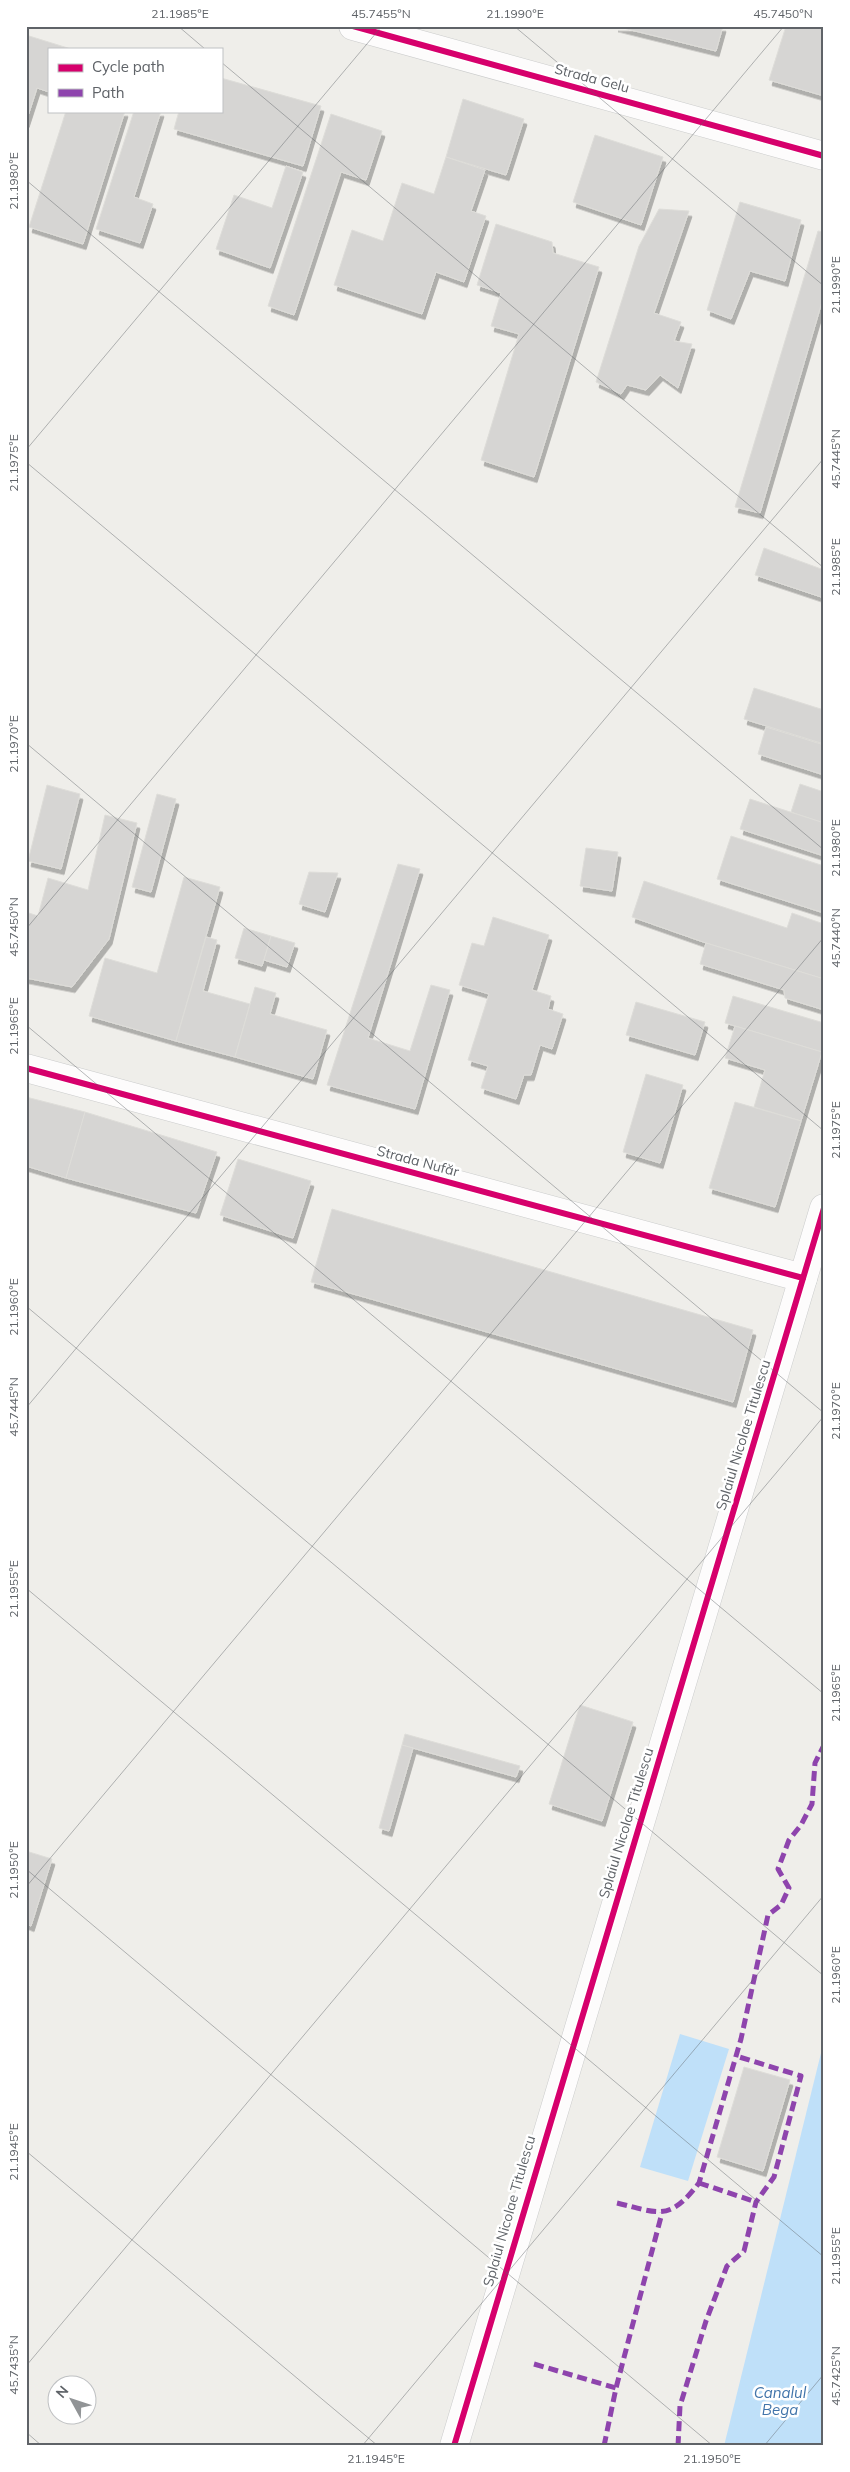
<svg xmlns="http://www.w3.org/2000/svg" width="850" height="2472" font-family="Mulish,sans-serif">
	<style>
		.water { fill: #bfe0f9 }
		.building { fill: #d6d5d3; stroke: #deddd9; filter: url(#shadow) }
		.lines { fill: none; stroke-linecap: round; stroke-linejoin: round }
		.street-casing { stroke: #cbcccc; stroke-width: 29 }
		.street { stroke: #fdfcfc; stroke-width: 28 }
		.quiet { stroke: #8e44ad; stroke-width: 5; stroke-dasharray: 10 5; stroke-linecap: butt }
		.cycleway-casing { stroke: #fff; stroke-width: 9 }
		.cycleway { stroke: #d6006c; stroke-width: 6 }
		.ticks { fill: none; stroke: #5f6368; stroke-width: 1; stroke-opacity: 0.45 }
		.labels { text-anchor: middle; stroke-width: 5; stroke-linejoin: round; paint-order: stroke }
		.street-label { font-size: 14px; fill: #5f6368; stroke: #fff }
		.water-label { font-size: 15px; font-style: italic; fill: #4174aa; stroke: #fff }
		.neatline { fill: none; stroke: #5f6368; stroke-width: 2 }
		.ticks-label { font-size: 12px; text-anchor: middle; fill: #5f6368 }
	</style>
	<defs>
		<filter id="shadow"><feDropShadow dx="3" dy="5.5" stdDeviation="0" flood-color="#0004"/></filter>
	</defs>
	<rect width="100%" height="100%" fill="#efeeea"/>
	<g class="water">
		<path d="M680,2034l49,15 -41,132 -48,-14z"/>
		<path d="M824,2041v405h-100z"/>
	</g>
	<g class="building">
		<path d="M615,26h108l-7,25z"/>
		<path d="M786,26h38v70l-55,-16z"/>
		<path d="M26,35l45,14h-22v43l-12,-4 -11,34z"/>
		<path d="M221,78l100,28 -18,60 -129,-37 5,-18h42z"/>
		<path d="M463,99l61,20 -18,56 -60,-18z"/>
		<path d="M66,111h59l-42,133 -54,-17z"/>
		<path d="M134,111h27l-27,86 19,7 -13,39 -44,-14z"/>
		<path d="M331,114l51,17 -16,49 -25,-8 -47,143 -26,-9z"/>
		<path d="M595,135l68,22 -22,68 -68,-23z"/>
		<path d="M446,157l39,13 -14,41 15,5 -22,66 -28,-10 -14,42 -88,-29 18,-55 31,11 19,-58 32,11z"/>
		<path d="M286,166l17,6 -33,96 -54,-19 18,-54 38,13z"/>
		<path d="M740,202l61,18 -16,61 -35,-10 -19,48 -24,-9z"/>
		<path d="M659,209l30,2 -35,102 27,9 -7,19 18,3 -14,44 -18,-13 -14,15 -19,-5 -6,9 -25,-12 43,-136z"/>
		<path d="M496,224l56,18 1,11 46,14 -65,210 -53,-17 38,-126 -28,-8 10,-33 -24,-8z"/>
		<path d="M818,231l6,1v63l-64,218 -25,-6z"/>
		<path d="M764,548l60,22v28l-69,-23z"/>
		<path d="M754,688l70,22v34l-80,-25z"/>
		<path d="M766,727l58,18v30l-66,-21z"/>
		<path d="M800,784l24,8v31l-33,-11z"/>
		<path d="M47,785l33,9 -19,75 -33,-8z"/>
		<path d="M157,794l19,5 -25,93 -19,-5z"/>
		<path d="M750,799l74,24v33l-84,-27z"/>
		<path d="M105,815l32,8 -28,116 -37,48 -46,-9v-66l12,4 10,-38 40,12z"/>
		<path d="M731,836l93,30v47l-107,-34z"/>
		<path d="M586,848l32,4 -6,39 -32,-5z"/>
		<path d="M398,864l22,5 -52,169 42,13 21,-66 19,5 -35,119 -88,-24z"/>
		<path d="M309,872l29,1 -13,39 -26,-8z"/>
		<path d="M184,877l36,10 -44,154 -87,-25 16,-58 52,15z"/>
		<path d="M644,881l143,47 5,-15 32,11v55l-118,-36 -74,-26z"/>
		<path d="M493,917l56,18 -17,55 19,6 -3,13 15,5 -11,35 -12,-4 -9,30h-7l-8,24 -35,-11 7,-22 -20,-6 21,-66 -30,-9 13,-42 12,3z"/>
		<path d="M244,928l27,8 -9,30 -27,-8z"/>
		<path d="M271,936l24,7 -8,24 -23,-7z"/>
		<path d="M206,937l11,3 -14,51 47,13 -15,53 -59,-16z"/>
		<path d="M706,943l118,36v31l-39,-12 -1,-8 -84,-26z"/>
		<path d="M255,987l21,6 -6,21 57,16 -14,49 -78,-22z"/>
		<path d="M733,996l91,27 -2,29 -97,-29z"/>
		<path d="M636,1002l69,20 -10,33 -69,-20z"/>
		<path d="M735,1026l87,26 -21,69 -47,-14 11,-37 -40,-12z"/>
		<path d="M646,1074l37,11 -23,78 -37,-11z"/>
		<path d="M26,1097l59,15 -19,66 -40,-12z"/>
		<path d="M735,1102l66,19 -26,86 -66,-19z"/>
		<path d="M85,1112l132,40 -21,61 -130,-35z"/>
		<path d="M238,1159l73,22 -18,57 -73,-23z"/>
		<path d="M332,1209l421,121 -20,72 -422,-120z"/>
		<path d="M580,1705l53,17 -31,99 -53,-17z"/>
		<path d="M405,1734l115,32 -4,11 -114,-32z"/>
		<path d="M402,1745l11,3 -24,83 -10,-3z"/>
		<path d="M26,1851l26,8 -21,67 -5,-2z"/>
		<path d="M744,2067l46,13 -27,91 -46,-14z"/>
	</g>
	<g class="lines">
		<g class="street-casing">
			<g id="street">
				<path d="M353,26l471,130"/>
				<path d="M26,1068l777,210"/>
				<path d="M454,2446l370,-1238"/>
			</g>
		</g>
		<use href="#street" class="street"/>
		<g class="quiet">
			<path d="M699,2183l57,19"/>
			<path d="M617,2203c42,10 52,19 82,-20l42,-144 27,-124 13,-10 8,-17 -11,-19 11,-29 12,-15 11,-21 3,-41 9,-18"/>
			<path d="M534,2364l82,24"/>
			<path d="M604,2446l12,-58 46,-175"/>
			<path d="M678,2446l2,-40 26,-85 21,-55 17,-15 12,-49 18,-25 27,-101 -65,-20"/>
		</g>
		<g class="cycleway-casing">
			<g id="cycleway">
				<path d="M353,26l471,130"/>
				<path d="M26,1068l777,210"/>
				<path d="M454,2446l370,-1238"/>
			</g>
		</g>
		<use href="#cycleway" class="cycleway"/>
	</g>
	<path class="ticks" d="M178,26l27,23M514,26l310,260M221,62l603,506M26,180l798,670M26,450l356,-424M26,462l798,669M26,743l798,670M26,929l758,-903M26,1025l798,669M26,1306l798,670M26,1408l798,-950M26,1588l798,669M26,1869l687,577M26,1887l798,-950M26,2151l352,295M26,2366l798,-950M26,2432l16,14M362,2446l462,-551M764,2446l60,-72"/>
	<g class="labels">
		<g class="street-label">
			<text transform="translate(592 78) rotate(15)" y="5">Strada Gelu</text>
			<text transform="translate(418 1161) rotate(15)" y="5">Strada Nufăr</text>
			<text transform="translate(743 1435) rotate(-73)" y="5">Splaiul Nicolae Titulescu</text>
			<text transform="translate(626 1823) rotate(-73)" y="5">Splaiul Nicolae Titulescu</text>
			<text transform="translate(509 2211) rotate(-74)" y="5">Splaiul Nicolae Titulescu</text>
		</g>
		<g class="water-label">
			<text x="780" y="2398">Canalul<tspan x="780" dy="17">Bega</tspan></text>
		</g>
	</g>
	<rect width="850" height="2472" fill="none" stroke="#ffffff" stroke-width="55"/>
	<rect x="48" y="48" width="175" height="65" fill="#ffffff" stroke="#bfc1c3"/>
	<rect x="58" y="64" width="25" height="8" fill="#d6006c" stroke="#bfc1c3"/>
	<text x="92" y="72" font-size="15" fill="#5f6368">Cycle path</text>
	<rect x="58" y="89" width="25" height="8" fill="#8e44ad" stroke="#bfc1c3"/>
	<text x="92" y="98" font-size="15" fill="#5f6368">Path</text>
	<g transform="translate(72 2400) rotate(310)"><circle r="24" fill="#ffffff" stroke="#bfc1c3"/>
	<path d="M0-4L9 19L0 12L-9 19Z" fill="#919496"/>
	<text y="-8" font-size="14" font-weight="bold" text-anchor="middle" fill="#5f6368">N</text>
	</g>
	<rect x="28" y="28" width="794" height="2416" class="neatline"/>
	<g class="ticks-label">
		<text x="180" y="18">21.1985°E</text>
		<text x="381" y="18">45.7455°N</text>
		<text x="515" y="18">21.1990°E</text>
		<text x="783" y="18">45.7450°N</text>
		<text transform="translate(14 181) rotate(-90)" y="4">21.1980°E</text>
		<text transform="translate(836 285) rotate(-90)" y="4">21.1990°E</text>
		<text transform="translate(836 459) rotate(-90)" y="4">45.7445°N</text>
		<text transform="translate(14 463) rotate(-90)" y="4">21.1975°E</text>
		<text transform="translate(836 567) rotate(-90)" y="4">21.1985°E</text>
		<text transform="translate(14 744) rotate(-90)" y="4">21.1970°E</text>
		<text transform="translate(836 848) rotate(-90)" y="4">21.1980°E</text>
		<text transform="translate(14 927) rotate(-90)" y="4">45.7450°N</text>
		<text transform="translate(836 938) rotate(-90)" y="4">45.7440°N</text>
		<text transform="translate(14 1026) rotate(-90)" y="4">21.1965°E</text>
		<text transform="translate(836 1130) rotate(-90)" y="4">21.1975°E</text>
		<text transform="translate(14 1307) rotate(-90)" y="4">21.1960°E</text>
		<text transform="translate(14 1407) rotate(-90)" y="4">45.7445°N</text>
		<text transform="translate(836 1411) rotate(-90)" y="4">21.1970°E</text>
		<text transform="translate(14 1589) rotate(-90)" y="4">21.1955°E</text>
		<text transform="translate(836 1693) rotate(-90)" y="4">21.1965°E</text>
		<text transform="translate(14 1870) rotate(-90)" y="4">21.1950°E</text>
		<text transform="translate(836 1975) rotate(-90)" y="4">21.1960°E</text>
		<text transform="translate(14 2152) rotate(-90)" y="4">21.1945°E</text>
		<text transform="translate(836 2256) rotate(-90)" y="4">21.1955°E</text>
		<text transform="translate(14 2365) rotate(-90)" y="4">45.7435°N</text>
		<text transform="translate(836 2376) rotate(-90)" y="4">45.7425°N</text>
		<text x="376" y="2463">21.1945°E</text>
		<text x="712" y="2463">21.1950°E</text>
	</g>
</svg>
